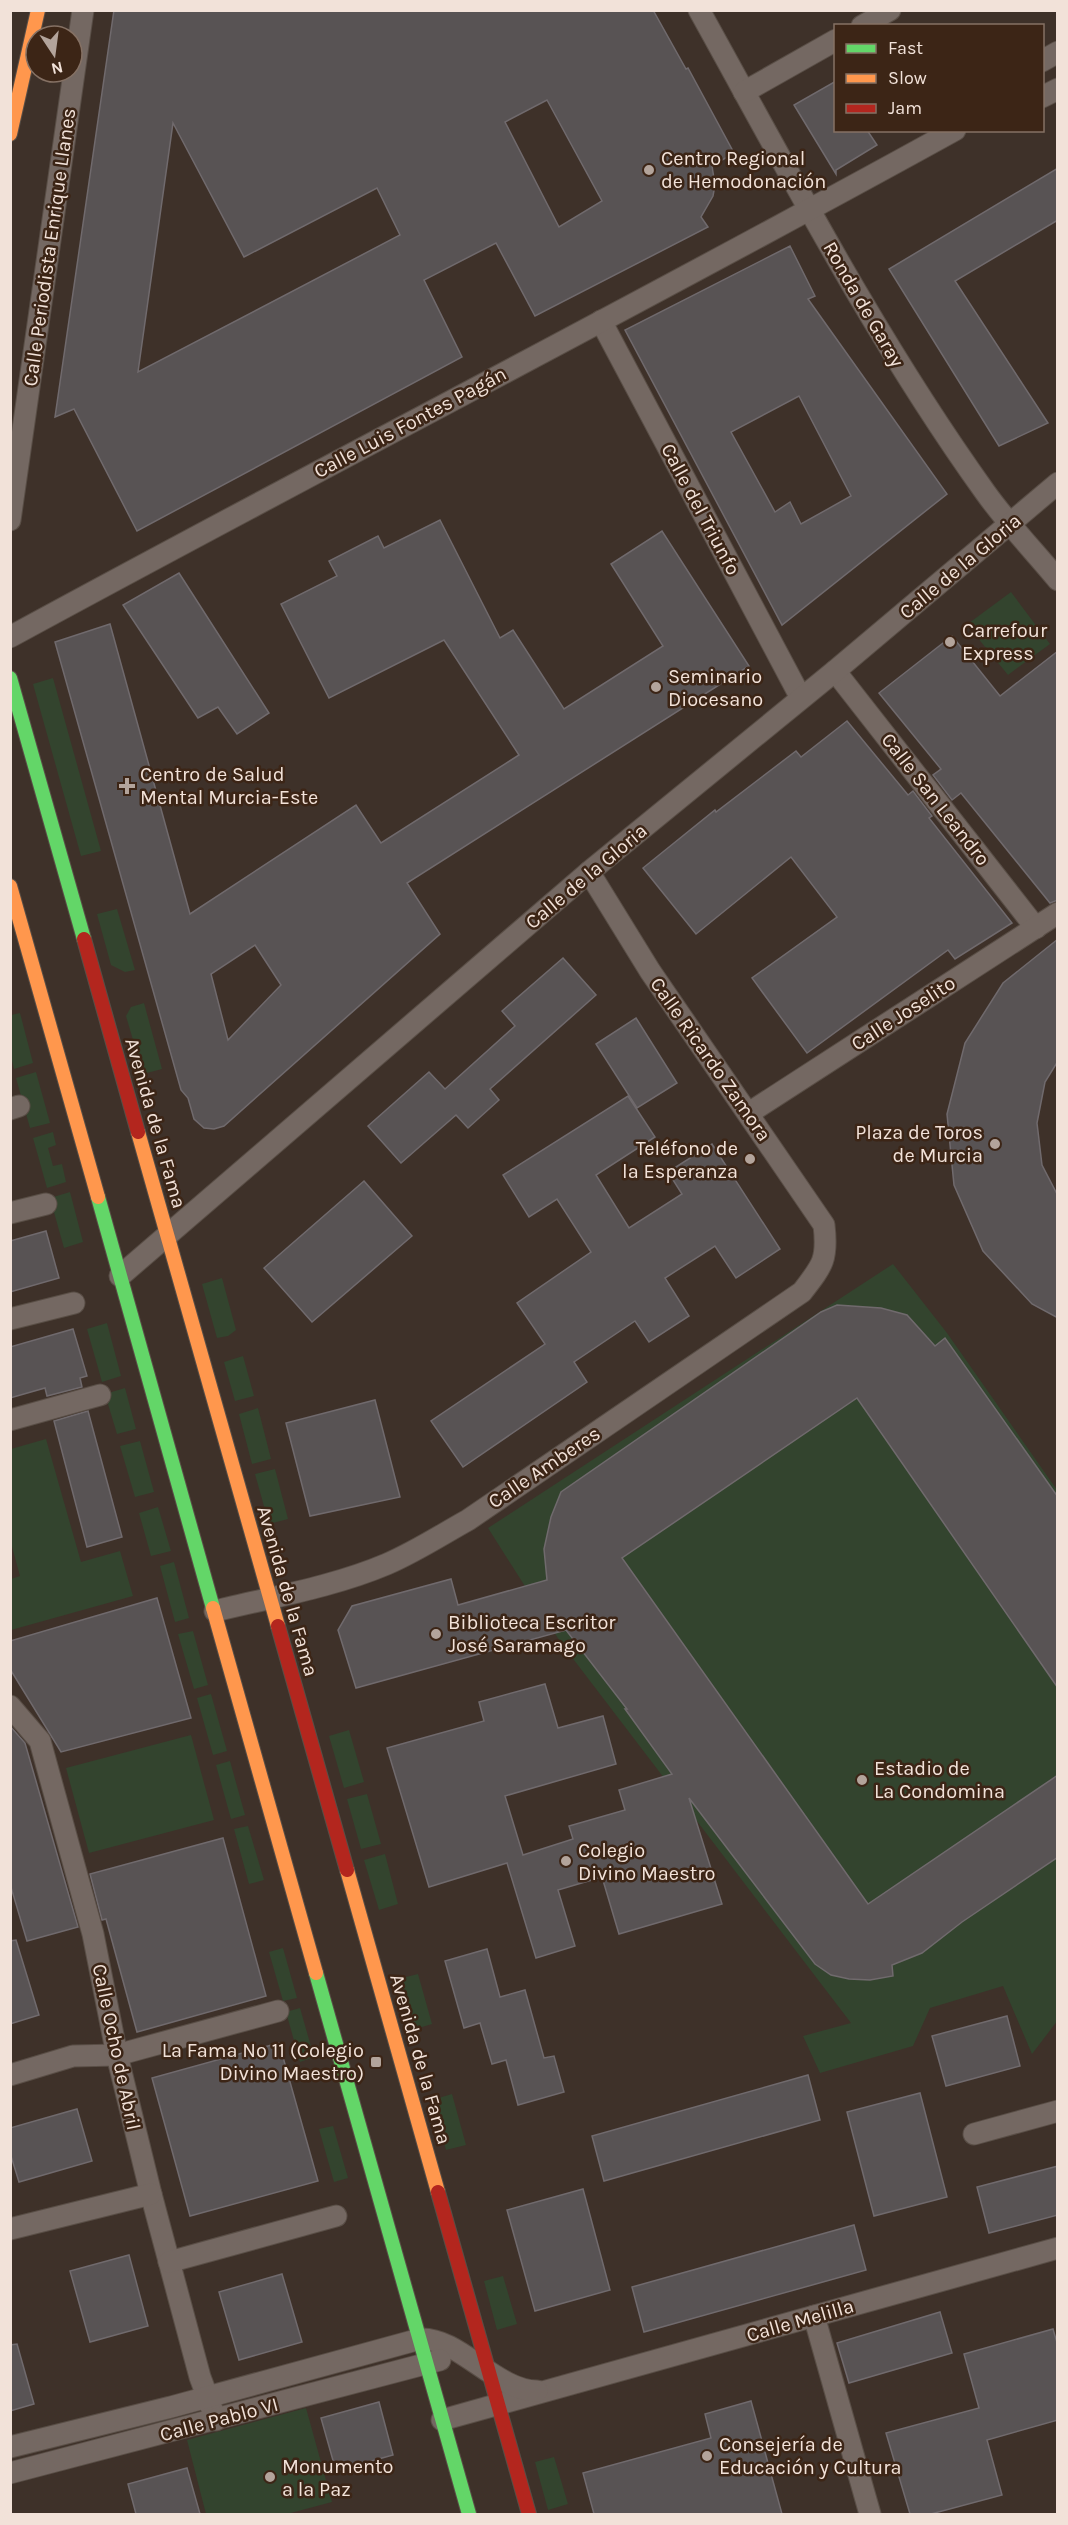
<svg xmlns="http://www.w3.org/2000/svg" width="1068" height="2525" font-family="Karla,sans-serif">
	<style>
		.green { fill: #33442e }
		.building { fill: #585354; stroke: #706a6d; stroke-width: 1.5; fill-rule: evenodd }
		.lines { fill: none; stroke-linecap: round; stroke-linejoin: round }
		.street-casing { stroke: #594e46; stroke-width: 23 }
		.fast-casing { stroke: #594e46; stroke-width: 16 }
		.slow-casing { stroke: #594e46; stroke-width: 16 }
		.jam-casing { stroke: #594e46; stroke-width: 16 }
		.street { stroke: #746862; stroke-width: 21 }
		.fast { stroke: #63d668; stroke-width: 14 }
		.slow { stroke: #ff974d; stroke-width: 14 }
		.jam { stroke: #b3261e; stroke-width: 14 }
		.poi-dot { fill: #b3a49b; stroke: #3c2516; stroke-width: 2 }
		.labels { text-anchor: middle; stroke-width: 5; stroke-linejoin: round; paint-order: stroke }
		.poi-label { font-size: 20px; fill: #f2e2d9; stroke: #3c2516; text-anchor: start }
		.street-label { font-size: 20px; fill: #f2e2d9; stroke: #3c2516 }
	</style>
	<rect width="100%" height="100%" fill="#3e3129"/>
	<g class="green">
		<path d="M1011,592l39,52 -42,31 -40,-49 1,-3z"/>
		<path d="M53,678l48,173 -20,5 -48,-172z"/>
		<path d="M117,909l18,61 -10,2 -14,-7 -14,-51z"/>
		<path d="M144,1003l18,66 -19,5 -17,-58 5,-9z"/>
		<path d="M20,1013l13,50 -19,6 -3,-12v-42z"/>
		<path d="M36,1072l14,51 -20,5 -14,-50z"/>
		<path d="M53,1132l3,13 -8,3 5,18 9,-2 4,18 -19,6 -14,-50z"/>
		<path d="M70,1192l13,50 -19,6 -14,-50z"/>
		<path d="M893,1264l54,69 110,157 1,530 -26,34 -29,-68 -73,22 -17,38 -93,27 -17,-37 48,-13 -290,-380 -73,-115z"/>
		<path d="M222,1278l14,52 -8,6 -11,2 -15,-54z"/>
		<path d="M107,1323l14,53 -19,6 -15,-53z"/>
		<path d="M243,1356l11,40 -19,5 -11,-39z"/>
		<path d="M125,1388l11,41 -19,5 -12,-40z"/>
		<path d="M258,1408l13,51 -19,5 -13,-50z"/>
		<path d="M46,1439l35,123 39,-11 13,45 -122,34v-51l9,-3 -9,-33v-94z"/>
		<path d="M140,1441l14,51 -19,5 -15,-51z"/>
		<path d="M275,1469l13,50 -19,5 -14,-50z"/>
		<path d="M158,1507l13,44 -20,5 -12,-43z"/>
		<path d="M174,1562l15,56 -14,4 -15,-56z"/>
		<path d="M193,1631l15,54 -14,4 -16,-55z"/>
		<path d="M211,1694l16,57 -14,4 -16,-57z"/>
		<path d="M349,1730l15,52 -20,6 -15,-52z"/>
		<path d="M191,1735l23,85 -125,33 -23,-85z"/>
		<path d="M230,1761l15,54 -14,4 -15,-54z"/>
		<path d="M367,1794l14,50 -20,5 -14,-50z"/>
		<path d="M248,1826l16,54 -15,4 -15,-55z"/>
		<path d="M385,1854l13,50 -19,6 -15,-50z"/>
		<path d="M283,1948l14,50 -14,3 -14,-49z"/>
		<path d="M418,1974l14,50 -20,6 -14,-51z"/>
		<path d="M300,2008l14,49 -14,5 -14,-50z"/>
		<path d="M452,2094l14,51 -20,5 -14,-50z"/>
		<path d="M333,2126l15,52 -14,4 -15,-53z"/>
		<path d="M503,2276l14,48 -20,6 -13,-49z"/>
		<path d="M306,2408l26,94 -45,12h-81l-19,-74z"/>
		<path d="M554,2457l14,47 -20,6 -13,-48z"/>
	</g>
	<g class="building">
		<path d="M114,10h539l33,59 2,-1 46,85 -22,13 3,19 -2,11 -12,21 7,10 -173,89 -39,-73 -72,37 38,77 -325,174 -63,-122 -19,8zM547,100l55,101 -43,26 -54,-105zM173,123l71,134 133,-69 23,47 -262,137z"/>
		<path d="M836,81v49h31l10,15 -41,25v4l-42,-69z"/>
		<path d="M1058,168v52l-103,61 93,142 -49,23 -110,-177z"/>
		<path d="M790,246l25,50 -7,3 139,195 -165,131 -157,-295zM799,396l52,100 -50,28 -11,-22 -15,10 -44,-80z"/>
		<path d="M440,520l60,118 13,-8 51,79 99,-63 -52,-82 51,-33 87,135 -342,217 33,51 -216,192 -10,3 -10,-1 -10,-9 -6,-21 -7,-8 -126,-448 55,-18 80,290 166,-109 25,38 138,-88 -75,-115 -115,58 -48,-94 56,-28 -8,-15 49,-25 6,12zM255,945l26,40 -53,55 -17,-66z"/>
		<path d="M179,573l90,140 -32,21 -19,-27 -20,11 -75,-113z"/>
		<path d="M952,636l48,60 58,-45v249l-8,3 -89,-110 -9,7 -19,-25 8,-6 -62,-76z"/>
		<path d="M847,721l61,74 5,-4 19,25 -3,2 83,105 -57,36 -7,-9 -141,103 -55,-75 85,-61 -46,-60 -95,77 -53,-66 72,-58 1,2 80,-61 5,6z"/>
		<path d="M1058,939v122l-13,21 -8,41 5,42 16,31v122l-26,-14 -49,-53 -29,-66 -7,-71 18,-71 38,-60z"/>
		<path d="M563,958l33,37 -106,94 9,11 -31,28 -12,-13 -55,48 -33,-37 61,-54 16,17 70,-63 -13,-15z"/>
		<path d="M636,1018l41,65 -40,25 -41,-64z"/>
		<path d="M628,1096l27,41 -59,38 33,53 53,-34 -14,-22 44,-28 68,105 -44,29 -21,-32 -50,32 24,38 -40,26 -14,-21 -61,41 13,20 -124,85 -32,-46 114,-77 -28,-41 74,-51 -34,-53 -28,18 -26,-42z"/>
		<path d="M364,1181l48,55 -100,86 -48,-54z"/>
		<path d="M46,1231l13,47 -49,14v-51z"/>
		<path d="M837,1305l44,3 26,7 28,31 10,-8 113,159v191l-201,-290 -235,160 246,346 190,-129v82l-96,65 -40,31 -30,12 1,11 -23,4 -21,-1 -18,-4 -16,-11 -126,-166 33,106 -103,30 -17,-57 -44,13 17,56 -39,12 -29,-95 -78,24 -42,-139 97,-27 -5,-19 66,-18 13,44 45,-12 13,48 -111,32 18,59 50,-16 -4,-13 56,-16 -6,-20 53,-16 -47,-65h2l-61,-79 -210,58 -18,-58 14,-24 99,-27 7,26 89,-25 -3,-31 7,-32 10,-25 260,-180z"/>
		<path d="M73,1329l14,47 -7,2 2,9 -35,9 -2,-8 -35,10v-51z"/>
		<path d="M375,1400l25,97 -90,19 -24,-93z"/>
		<path d="M88,1411l34,126 -35,10 -33,-126z"/>
		<path d="M157,1598l34,120 -130,34 -51,-83v-28z"/>
		<path d="M10,1726l15,17 53,184 -51,14 -17,-57z"/>
		<path d="M223,1838l43,158 -129,36 -31,-113 -4,1 -12,-46z"/>
		<path d="M16,1940l23,75 -29,9v-83z"/>
		<path d="M487,1949l13,48 25,-7 19,68 10,-2 10,36 -46,13 -12,-45 -14,4 -12,-41 -16,5 -19,-67z"/>
		<path d="M1007,2016l13,50 -74,20 -14,-50z"/>
		<path d="M279,2043l39,138 -128,35 -38,-138z"/>
		<path d="M808,2075l12,45 -216,61 -12,-45z"/>
		<path d="M920,2093l27,104 -73,19 -27,-104z"/>
		<path d="M77,2109l15,52 -73,21 -9,-29v-25z"/>
		<path d="M1058,2166v49l-69,18 -12,-46z"/>
		<path d="M583,2189l27,101 -75,21 -28,-101z"/>
		<path d="M854,2225l12,45 -222,62 -12,-45z"/>
		<path d="M129,2255l19,71 -58,16 -20,-71z"/>
		<path d="M282,2274l20,68 -63,18 -20,-68z"/>
		<path d="M940,2312l12,41 -103,30 -12,-40z"/>
		<path d="M1053,2329l5,17v74l-71,20 15,55 -71,19h-21l-24,-81 93,-25 -15,-54z"/>
		<path d="M17,2344l17,60 -24,7v-66z"/>
		<path d="M751,2401l31,113h-188l-11,-41 128,-35 -6,-24z"/>
		<path d="M379,2402l14,53 -57,16 -15,-53z"/>
		<path d="M187,2468l13,46h-64l-8,-30z"/>
	</g>
	<g class="lines">
		<g class="street-casing">
			<g id="street">
				<path d="M699,10c91,164 177,330 286,482 22,31 49,59 73,88"/>
				<path d="M862,26l28,-16"/>
				<path d="M1042,61l16,-9"/>
				<path d="M744,92l92,-52"/>
				<path d="M1042,97l16,-8"/>
				<path d="M601,321l200,377"/>
				<path d="M10,520l73,-510"/>
				<path d="M10,637c314,-171 632,-334 945,-507"/>
				<path d="M835,671l201,257"/>
				<path d="M10,1109l9,-3"/>
				<path d="M749,1113l309,-200"/>
				<path d="M10,1213l36,-9"/>
				<path d="M120,1276l469,-404 246,-201 223,-188"/>
				<path d="M10,1319l64,-16"/>
				<path d="M10,1420l90,-25"/>
				<path d="M215,1611c57,-14 118,-24 172,-47 28,-12 54,-29 81,-44l334,-228c21,-27 26,-33 22,-67l-174,-254 -61,-99"/>
				<path d="M10,1706l30,35 53,193 24,121 34,139 49,183 16,43"/>
				<path d="M10,2075l63,-19 44,-1 161,-44"/>
				<path d="M974,2134l84,-23"/>
				<path d="M10,2229l141,-35"/>
				<path d="M169,2262l167,-46"/>
				<path d="M814,2316l56,198"/>
				<path d="M442,2420l616,-172"/>
				<path d="M10,2447l161,-40 249,-68c39,-2 76,52 117,52"/>
				<path d="M10,2473l430,-113"/>
			</g>
		</g>
		<g class="fast-casing">
			<g id="fast">
				<path d="M10,678l74,261"/>
				<path d="M98,1197l115,411"/>
				<path d="M316,1973l153,541"/>
			</g>
		</g>
		<g class="slow-casing">
			<g id="slow">
				<path d="M10,134l28,-124"/>
				<path d="M10,886l88,311"/>
				<path d="M138,1132l140,494"/>
				<path d="M213,1608l103,365"/>
				<path d="M347,1870l91,322"/>
			</g>
		</g>
		<g class="jam-casing">
			<g id="jam">
				<path d="M84,939l54,193"/>
				<path d="M278,1626l69,244"/>
				<path d="M438,2192l91,322"/>
			</g>
		</g>
		<use href="#street" class="street"/>
		<use href="#fast" class="fast"/>
		<use href="#slow" class="slow"/>
		<use href="#jam" class="jam"/>
	</g>
	<g class="poi-dot">
		<circle cx="649" cy="170" r="6"/>
		<circle cx="950" cy="642" r="6"/>
		<circle cx="656" cy="687" r="6"/>
		<path d="M124 777h6v6h6v6h-6v6h-6v-6h-6v-6h6z"/>
		<circle cx="995" cy="1144" r="6"/>
		<circle cx="750" cy="1159" r="6"/>
		<circle cx="436" cy="1634" r="6"/>
		<circle cx="862" cy="1780" r="6"/>
		<circle cx="566" cy="1861" r="6"/>
		<rect x="370" y="2056" width="12" height="12" rx="3"/>
		<circle cx="707" cy="2456" r="6"/>
		<circle cx="270" cy="2477" r="6"/>
	</g>
	<g class="labels">
		<g class="poi-label">
			<text x="661" y="165">Centro Regional<tspan x="661" dy="23">de Hemodonación</tspan></text>
			<text x="962" y="637">Carrefour<tspan x="962" dy="23">Express</tspan></text>
			<text x="668" y="683">Seminario<tspan x="668" dy="23">Diocesano</tspan></text>
			<text x="140" y="781">Centro de Salud<tspan x="140" dy="23">Mental Murcia-Este</tspan></text>
			<text x="983" y="1139" text-anchor="end">Plaza de Toros<tspan x="983" dy="23">de Murcia</tspan></text>
			<text x="738" y="1155" text-anchor="end">Teléfono de<tspan x="738" dy="23">la Esperanza</tspan></text>
			<text x="448" y="1629">Biblioteca Escritor<tspan x="448" dy="23">José Saramago</tspan></text>
			<text x="874" y="1775">Estadio de<tspan x="874" dy="23">La Condomina</tspan></text>
			<text x="578" y="1857">Colegio<tspan x="578" dy="23">Divino Maestro</tspan></text>
			<text x="364" y="2057" text-anchor="end">La Fama Nº 11 (Colegio<tspan x="364" dy="23">Divino Maestro)</tspan></text>
			<text x="719" y="2451">Consejería de<tspan x="719" dy="23">Educación y Cultura</tspan></text>
			<text x="282" y="2473">Monumento<tspan x="282" dy="23">a la Paz</tspan></text>
		</g>
		<g class="street-label">
			<text transform="translate(49 247) rotate(-82)" y="7">Calle Periodista Enrique Llanes</text>
			<text transform="translate(864 304) rotate(60)" y="7">Ronda de Garay</text>
			<text transform="translate(410 422) rotate(-28)" y="7">Calle Luis Fontes Pagán</text>
			<text transform="translate(701 509) rotate(62)" y="7">Calle del Triunfo</text>
			<text transform="translate(960 566) rotate(-40)" y="7">Calle de la Gloria</text>
			<text transform="translate(936 799) rotate(52)" y="7">Calle San Leandro</text>
			<text transform="translate(586 876) rotate(-40)" y="7">Calle de la Gloria</text>
			<text transform="translate(903 1013) rotate(-33)" y="7">Calle Joselito</text>
			<text transform="translate(711 1059) rotate(55)" y="7">Calle Ricardo Zamora</text>
			<text transform="translate(156 1123) rotate(74)" y="7">Avenida de la Fama</text>
			<text transform="translate(544 1467) rotate(-34)" y="7">Calle Amberes</text>
			<text transform="translate(288 1591) rotate(74)" y="7">Avenida de la Fama</text>
			<text transform="translate(117 2047) rotate(78)" y="7">Calle Ocho de Abril</text>
			<text transform="translate(421 2059) rotate(74)" y="7">Avenida de la Fama</text>
			<text transform="translate(800 2320) rotate(-16)" y="7">Calle Melilla</text>
			<text transform="translate(219 2419) rotate(-15)" y="7">Calle Pablo VI</text>
		</g>
	</g>
	<rect width="1068" height="2525" fill="none" stroke="#f2e2d9" stroke-width="24"/>
	<rect x="834" y="24" width="210" height="108" fill="#3c2516" stroke="#857164" stroke-width="1.5"/>
	<rect x="846" y="44" width="30" height="9" fill="#63d668" stroke="#857164" stroke-width="1.5"/>
	<text x="888" y="54" font-size="18" fill="#f2e2d9">Fast</text>
	<rect x="846" y="74" width="30" height="9" fill="#ff974d" stroke="#857164" stroke-width="1.5"/>
	<text x="888" y="84" font-size="18" fill="#f2e2d9">Slow</text>
	<rect x="846" y="104" width="30" height="9" fill="#b3261e" stroke="#857164" stroke-width="1.5"/>
	<text x="888" y="114" font-size="18" fill="#f2e2d9">Jam</text>
	<g transform="translate(54 54) rotate(167)"><circle r="28" fill="#3c2516" stroke="#857164" stroke-width="1.5"/>
	<path d="M0-4.5L10 22L0 15L-10 22Z" fill="#b3a49b"/>
	<text y="-9" font-size="16" font-weight="bold" text-anchor="middle" fill="#f2e2d9">N</text>
	</g>
</svg>
